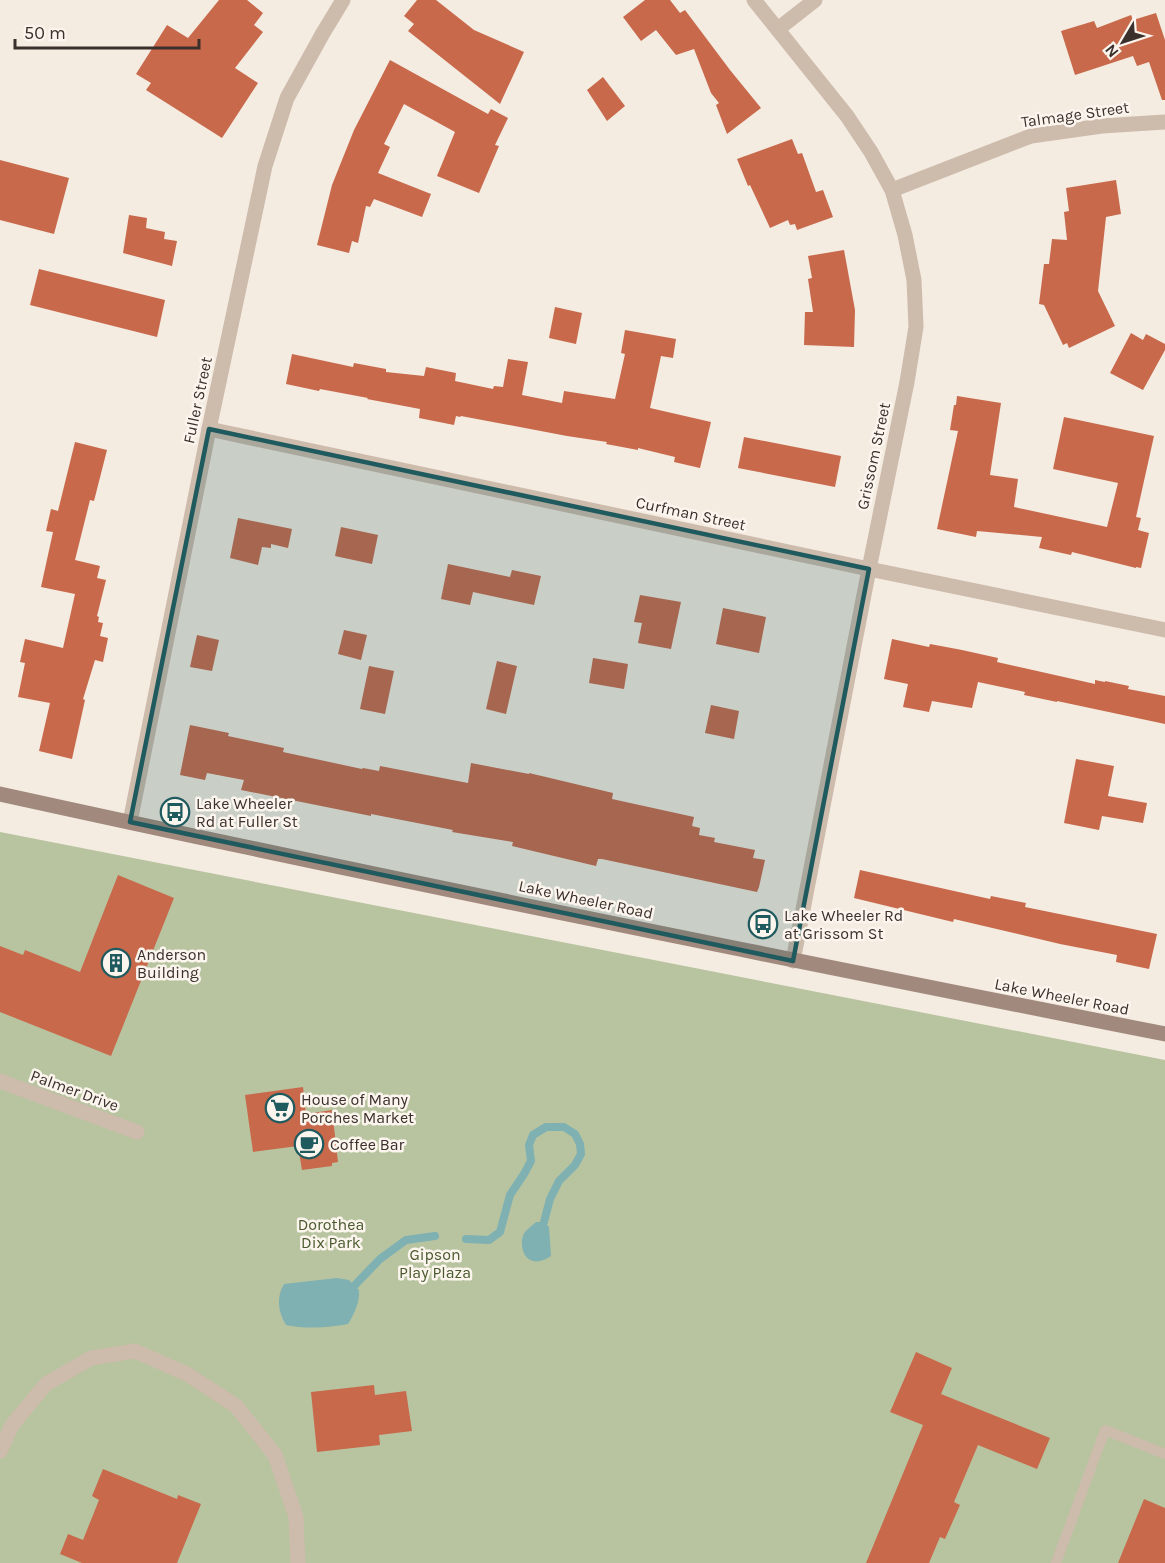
<svg xmlns="http://www.w3.org/2000/svg" width="1165" height="1563" font-family="Karla,sans-serif">
	<style>
		.green { fill: #b8c4a0 }
		.water { fill: #7fb0b2 }
		.lines { fill: none; stroke-linecap: round; stroke-linejoin: round }
		.stream { stroke: #7fb0b2; stroke-width: 8 }
		.building { fill: #c8694b }
		.service { stroke: #cdbbac; stroke-width: 10 }
		.pedestrian { stroke: #cdbbac; stroke-width: 15 }
		.minor { stroke: #cdbbac; stroke-width: 15 }
		.secondary { stroke: #a18a7d; stroke-width: 15 }
		.marked { fill: #1f5a5e; fill-opacity: 0.2; stroke: #1f5a5e; stroke-width: 4.5; stroke-linejoin: round }
		.labels { text-anchor: middle; stroke-width: 5; stroke-linejoin: round; paint-order: stroke }
		.street-label { font-size: 16px; fill: #3b302b; stroke: #fbf5ee }
		.poi-label { font-size: 16px; fill: #3b302b; stroke: #fbf5ee; text-anchor: start }
		.park-label { font-size: 16px; fill: #4a5a2e; stroke: #fbf5ee }
	</style>
	<rect width="100%" height="100%" fill="#f4ebe1"/>
	<path class="green" d="M0,832l1165,228v503h-1165z"/>
	<g class="water">
		<path d="M536,1222h8l5,5 2,29c-11,8 -23,8 -28,-5 -1,-5 -2,-10 0,-15 1,-5 9,-10 13,-14z"/>
		<path d="M337,1278l12,2 10,10c1,12 -5,24 -11,34 -19,4 -43,5 -62,1 -8,-13 -10,-28 -2,-41z"/>
	</g>
	<g class="lines">
		<g class="stream">
			<path d="M466,1239l23,1 11,-8 10,-37 14,-21 7,-13 -2,-16 4,-10 13,-8h18l11,7 5,10 1,10 -6,11 -16,16 -9,18 -6,23"/>
			<path d="M354,1286l26,-27 26,-19 29,-4"/>
		</g>
	</g>
	<g class="building">
		<path d="M219,0h28l16,13 -9,12 9,7 -28,36 23,15 -36,55 -76,-48 5,-7 -15,-9 31,-49 21,13z"/>
		<path d="M417,0h19l38,30 50,22 -24,52 -92,-73 6,-7 -10,-8z"/>
		<path d="M645,0h25l10,13 5,-3 45,60 31,38 -34,26 -11,-29 3,-2 -8,-10 -17,-44 -18,6 -20,-25 -15,11 -18,-24z"/>
		<path d="M1156,13l9,27v60h-3l-13,-38 -12,4 -4,-10 -58,19 -14,-44 33,-10 3,7 34,-13 2,5z"/>
		<path d="M390,60l98,54 3,-5 17,9 -13,27 4,1 -20,47 -42,-17 18,-44 -51,-28 -20,40 6,3 -12,26 53,21 -9,23 -48,-18 -4,8 -4,-1 -8,37 -6,-2 -3,12 -32,-8 15,-60 22,-55z"/>
		<path d="M603,77l22,29 -18,15 -20,-31z"/>
		<path d="M792,139l6,15 4,-1 14,39 7,-2 10,27 -36,13 -2,-6 -5,1 -2,-5 -18,8 -20,-43 -2,1 -11,-27z"/>
		<path d="M0,160l69,18 -15,56 -54,-14z"/>
		<path d="M1116,180l5,34 -15,3 -8,74 17,35 -46,22 -2,-5 -4,2 -19,-40 -5,-1 5,-40h5l3,-25 15,1 -3,-28 5,-1 -3,-23z"/>
		<path d="M129,215l18,3 -1,10 19,4 -1,7 13,2 -5,25 -49,-13z"/>
		<path d="M844,250l11,60 -1,37 -50,-2 1,-33h8l-5,-33 4,-1 -4,-22z"/>
		<path d="M39,269l126,31 -8,37 -127,-32z"/>
		<path d="M555,307l27,6 -6,31 -27,-6z"/>
		<path d="M625,330l51,9 -3,19 -12,-2 -11,52 61,14 -11,46 -26,-6 1,-5 -37,-9v2l-32,-6 1,-2 -40,-6 -106,-20 -1,1 -4,-1 -2,9 -35,-7 1,-9 -53,-10 1,-1 -48,-9 -1,2 -33,-7 6,-30 61,13 1,-4 32,6v3l38,4 2,-9 30,6 -1,8 38,8 1,-3 9,1 5,-28 20,3 -6,33 40,8 2,-12 51,8 10,-45 -4,-1z"/>
		<path d="M1131,333l12,7 3,-6 19,10v6l-22,40 -33,-17z"/>
		<path d="M957,396l44,7 -11,72 28,4 -4,28 93,20 11,-44 -65,-14 11,-52 90,19 -18,81 5,1 -3,12 11,3 -8,35 -5,-1v1l-64,-16 -1,3 -32,-7 3,-11 -65,-6 -1,6 -39,-8 21,-98 -8,-1 4,-25h2z"/>
		<path d="M744,437l97,19 -6,31 -97,-19z"/>
		<path d="M75,442l32,8 -13,51 -4,-1 -15,60 25,6 -3,12 9,2 -9,36 2,1 -1,5 5,1 -3,13 8,2 -5,24 -8,-2 -12,39 2,1 -13,59 -33,-8 11,-48 -32,-6 7,-34 -5,-1 5,-23 38,9 12,-54 -34,-7 12,-55 -7,-1 5,-22 7,2z"/>
		<path d="M238,518l54,11 -4,19 -17,-4v4l-9,-1 -4,18 -28,-7z"/>
		<path d="M341,527l37,8 -6,29 -37,-8z"/>
		<path d="M448,564l62,13 2,-7 29,6 -7,29 -61,-13 -3,13 -29,-6z"/>
		<path d="M640,595l41,7 -10,47 -33,-6 4,-20 -8,-1z"/>
		<path d="M723,608l43,9 -7,36 -43,-9z"/>
		<path d="M344,630l23,5 -6,25 -23,-6z"/>
		<path d="M197,635l22,5 -7,31 -22,-4z"/>
		<path d="M892,639l37,8 1,-3 32,6 36,8 -1,4 98,22v-4l10,2v-1l24,5 -1,3 37,7v28l-108,-23v1l-33,-7 1,-3 -47,-10 -6,26 -40,-7 -3,11 -26,-5 5,-23 -24,-5z"/>
		<path d="M593,658l35,6 -4,25 -35,-6z"/>
		<path d="M497,661l20,5 -11,48 -20,-5z"/>
		<path d="M369,666l25,5 -9,43 -25,-5z"/>
		<path d="M711,705l28,6 -5,28 -29,-6z"/>
		<path d="M190,725l39,8 -1,3 56,12 -1,4 79,17 1,-1 16,3 1,-5 88,17 3,-20 58,11v-1l84,20 -1,6 82,18 -2,9 8,2 -1,7 16,3 -1,4 41,8 -2,8 12,2 -6,27 -2,5 -155,-33h-4l-2,7 -84,-20 1,-4 -61,-10 1,-2 -82,-16v2l-130,-26 3,-10 -37,-7 -2,7 -25,-5z"/>
		<path d="M1076,759l38,7 -6,30 39,7 -4,20 -41,-7 -3,14 -35,-7z"/>
		<path d="M860,870l130,29 1,-3 35,7 -1,4 132,27 -8,35 -33,-7 1,-7 -57,-11 -106,-25 -1,3 -99,-24z"/>
		<path d="M118,875l56,23 -63,158 -111,-44v-66l23,9 2,-5 55,22z"/>
		<path d="M303,1087l3,27 26,-4 6,52 -6,1v3l-30,4 -4,-24 -45,6 -8,-57z"/>
		<path d="M916,1352l36,16 -11,26 109,44 -13,31 -59,-24 -24,57 6,3 -15,34 -5,-2 -11,26h-63l57,-138 -33,-13z"/>
		<path d="M374,1385l1,10 31,-4 6,40 -33,4 1,10 -63,7 -6,-60z"/>
		<path d="M103,1469l74,30 1,-4 23,9 -24,59h-95l-22,-9 8,-20 15,6 16,-40 -7,-4z"/>
		<path d="M1144,1499l21,9v55h-47z"/>
	</g>
	<g class="lines">
		<path class="service" d="M1056,1563l49,-133 60,24"/>
		<path class="pedestrian" d="M0,1451l12,-26 34,-41 45,-26 44,-7 52,23 49,32 39,49 21,62 2,46"/>
		<g class="minor">
			<path d="M754,0l93,116 24,36 21,38 13,45 9,45 2,47 -9,55 -38,187 -76,392"/>
			<path d="M778,29l37,-29"/>
			<path d="M892,190l139,-54 71,-10 63,-4"/>
			<path d="M209,429l660,140 296,61"/>
			<path d="M130,822l79,-393 56,-263 22,-68 36,-65 20,-33"/>
			<path d="M0,1081l137,51"/>
		</g>
		<path class="secondary" d="M0,794c387,85 776,163 1165,240"/>
	</g>
	<path class="marked" d="M209,429l660,140 -76,392 -663,-139z"/>
	<defs>
		<g id="bus-ring" transform="scale(1.5)"><circle r="9.5" fill="#fbf5ee" stroke="#1f5a5e" stroke-width="1.5"/><path d="M-5-6H5V4H4V6H2V4H-2V6H-4V4H-5ZM-3.5-4V0h7V-4ZM-3.5 1.2v1.5H-2V1.2ZM2 1.2v1.5H3.5V1.2Z" fill="#1f5a5e"/></g>
		<g id="building-ring" transform="scale(1.5)"><circle r="9.5" fill="#fbf5ee" stroke="#1f5a5e" stroke-width="1.5"/><path d="M-4-6H4V6H1V3H-1V6H-4ZM-2.5-4.3h1.7v1.8h-1.7ZM.8-4.3h1.7v1.8H.8ZM-2.5-1h1.7V.8h-1.7ZM.8-1h1.7V.8H.8Z" fill="#1f5a5e"/></g>
		<g id="supermarket-ring" transform="scale(1.5)"><circle r="9.5" fill="#fbf5ee" stroke="#1f5a5e" stroke-width="1.5"/><path d="M-6-5.5h2.5l.6 2H6L4.5 2H-2.5L-4.4-4H-6ZM-1.5 3.2a1.3 1.3 0 1 0 .1 0ZM3 3.2a1.3 1.3 0 1 0 .1 0Z" fill="#1f5a5e"/></g>
		<g id="cafe-ring" transform="scale(1.5)"><circle r="9.5" fill="#fbf5ee" stroke="#1f5a5e" stroke-width="1.5"/><path d="M-5.5-4.5H6V0H3Q3 3.5 0 3.5H-2.5Q-5.5 3.5-5.5 0ZM3-3.2v2h1.7v-2ZM-6 4.5H4V6H-6Z" fill="#1f5a5e"/></g>
	</defs>
	<g fill-rule="evenodd">
		<use href="#bus-ring" x="175" y="812"/>
		<use href="#bus-ring" x="763" y="924"/>
		<use href="#building-ring" x="116" y="963"/>
		<use href="#supermarket-ring" x="280" y="1108"/>
		<use href="#cafe-ring" x="309" y="1144"/>
	</g>
	<g class="labels">
		<g class="street-label">
			<text transform="translate(1075 114) rotate(-8)" y="6">Talmage Street</text>
			<text transform="translate(197 400) rotate(-78)" y="6">Fuller Street</text>
			<text transform="translate(873 456) rotate(-78)" y="6">Grissom Street</text>
			<text transform="translate(691 513) rotate(12)" y="6">Curfman Street</text>
			<text transform="translate(586 899) rotate(12)" y="6">Lake Wheeler Road</text>
			<text transform="translate(1062 996) rotate(11)" y="6">Lake Wheeler Road</text>
			<text transform="translate(75 1090) rotate(20)" y="6">Palmer Drive</text>
		</g>
		<g class="poi-label">
			<text x="196" y="809">Lake Wheeler<tspan x="196" dy="18">Rd at Fuller St</tspan></text>
			<text x="784" y="921">Lake Wheeler Rd<tspan x="784" dy="18">at Grissom St</tspan></text>
			<text x="137" y="960">Anderson<tspan x="137" dy="18">Building</tspan></text>
			<text x="301" y="1105">House of Many<tspan x="301" dy="18">Porches Market</tspan></text>
			<text x="330" y="1150">Coffee Bar</text>
		</g>
		<g class="park-label">
			<text x="331" y="1230">Dorothea<tspan x="331" dy="18">Dix Park</tspan></text>
			<text x="435" y="1260">Gipson<tspan x="435" dy="18">Play Plaza</tspan></text>
		</g>
	</g>
	<g transform="translate(1123 42) rotate(231)" stroke="#fbf5ee" stroke-width="4.5" paint-order="stroke">
	<path d="M0-4.5L10 22L0 15L-10 22Z" fill="#3b302b"/>
	<text y="-9" font-size="16" font-weight="bold" text-anchor="middle" fill="#3b302b">N</text>
	</g>
	<path d="M15 39v9h184v-9" fill="none" stroke="#3b302b" stroke-width="3"/>
	<text x="24" y="39" font-size="18" fill="#3b302b" stroke="#fbf5ee" stroke-width="4.5" paint-order="stroke">50 m</text>
</svg>
